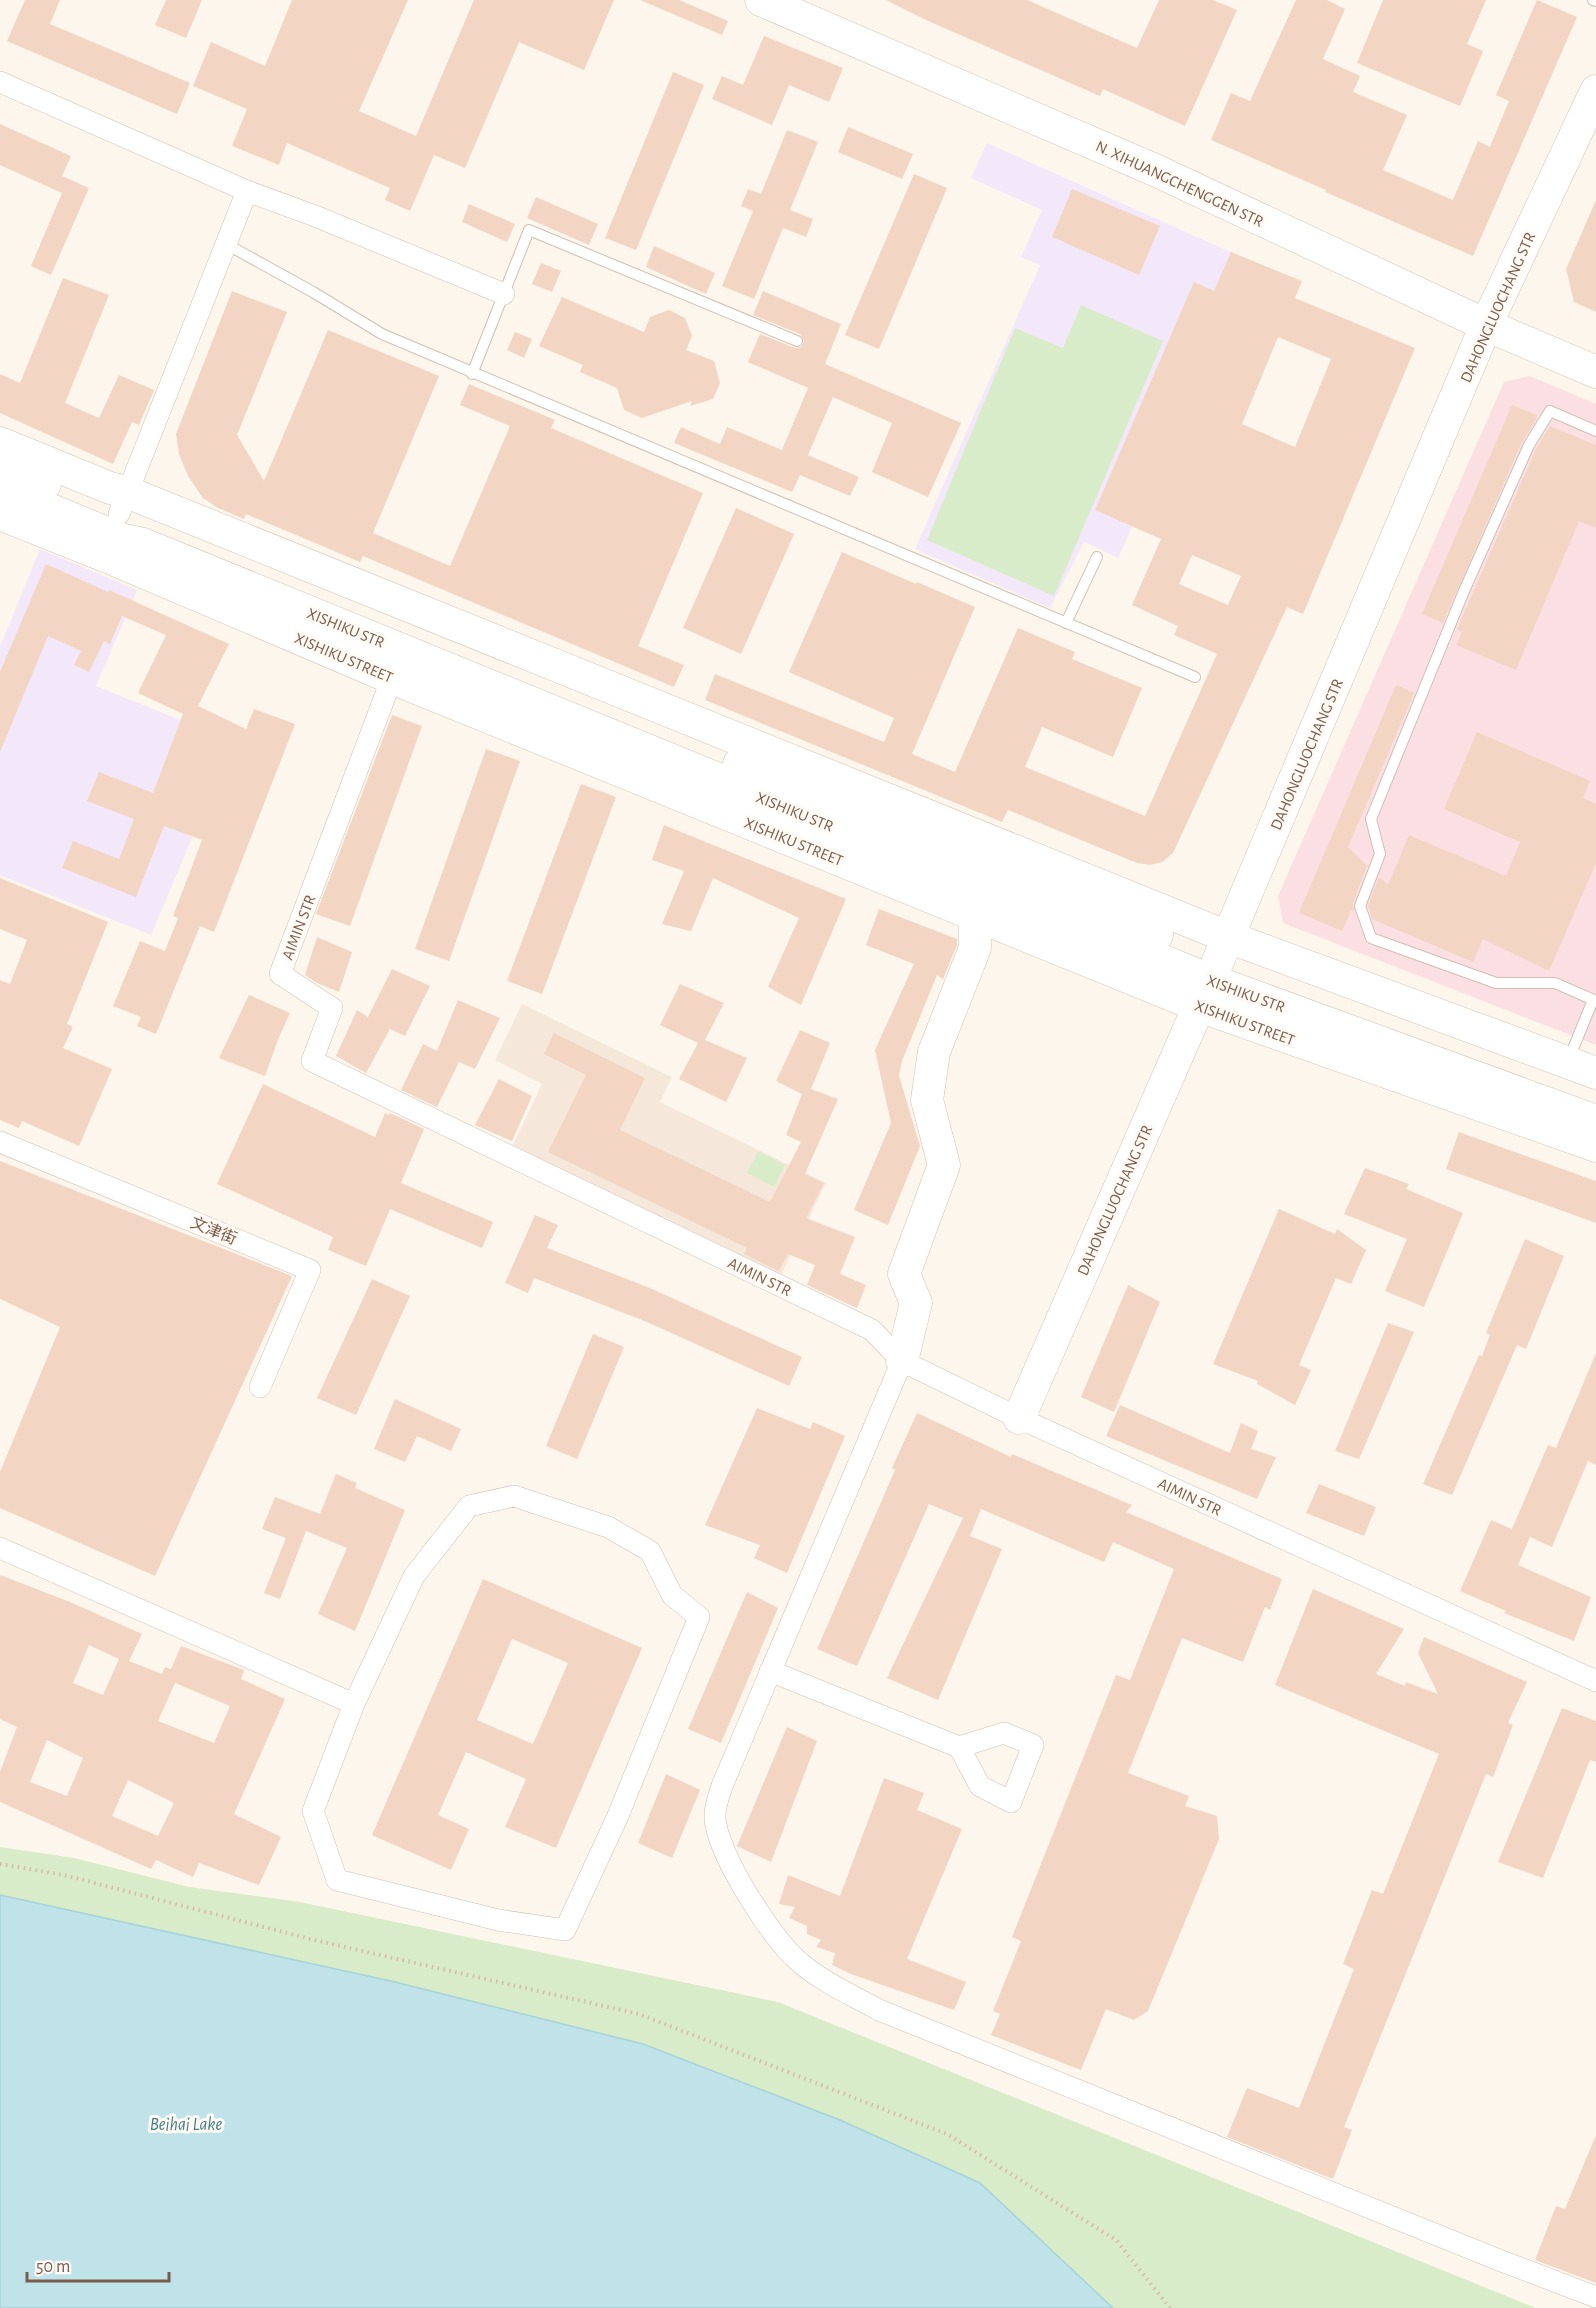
<svg xmlns="http://www.w3.org/2000/svg" width="1596" height="2308" font-family="'Alegreya Sans','Noto Sans SC',sans-serif">
	<style>
		.residential { fill: #f5e8da }
		.education { fill: #f3e8fa }
		.medical { fill: #fbdfe3 }
		.green { fill: #d8ecc9 }
		.water { fill: #bfe3e8; stroke: #a5d3da; stroke-width: 1.5 }
		.building { fill: #f3d5c3; fill-rule: evenodd }
		.lines { fill: none; stroke-linecap: round; stroke-linejoin: round }
		.lane-casing { stroke: #d1beb0; stroke-width: 12 }
		.street-casing { stroke: #d1beb0; stroke-width: 22 }
		.secondary-casing { stroke: #d6c0b0; stroke-width: 33 }
		.path { stroke: #d9b8a5; stroke-width: 4; stroke-dasharray: 1.5 4.5; stroke-linecap: butt }
		.lane { stroke: #fff; stroke-width: 10 }
		.street { stroke: #fff; stroke-width: 21 }
		.secondary { stroke: #fff; stroke-width: 32 }
		.labels { text-anchor: middle; stroke-width: 6; stroke-linejoin: round; paint-order: stroke }
		.street-label { font-size: 16px; fill: #7a5c4d; stroke: #fffaf3 }
		.water-label { font-size: 18px; font-style: italic; fill: #437c86; stroke: #fffaf3 }
	</style>
	<rect width="100%" height="100%" fill="#fdf6ec"/>
	<path class="residential" d="M522,1004l150,73 -12,25 166,81 -47,96 -268,-130 31,-65 -47,-24z"/>
	<g class="education">
		<path d="M987,143l266,119 -135,296 -34,-16 -34,66 -135,-59 125,-284 -19,-8 21,-47 -71,-32z"/>
		<path d="M40,549l97,41 -41,96 137,55 -82,194 -151,-60v-228z"/>
	</g>
	<path class="medical" d="M1530,376l66,28v641l-313,-122 -5,-27 226,-514z"/>
	<g class="green">
		<path d="M1081,305l82,36 -109,255 -127,-56 88,-212 48,20z"/>
		<path d="M758,1151l27,14 -11,22 -27,-14z"/>
		<path d="M0,1847l74,11 115,29 111,15 478,100 758,306h-1536z"/>
	</g>
	<path class="water" d="M0,1895l395,87 248,62 197,76 140,63 133,125h-1113z"/>
	<g class="building">
		<path d="M25,0h35l-10,24 140,59 -13,31 -170,-73z"/>
		<path d="M166,0h36l-16,38 -31,-13z"/>
		<path d="M292,0h116l-49,111 57,25 58,-136h140l-30,70 -65,-28 -54,126 -31,-13 -24,56 -25,-11 5,-12 -103,-45 -8,22 -47,-19 15,-37 -54,-23 18,-44 54,24z"/>
		<path d="M640,0h39l49,21 -6,14z"/>
		<path d="M886,0h141l110,48 22,-48h54l24,10 -52,116 -82,-37 -3,7 -174,-76z"/>
		<path d="M1296,0h31l18,9 -22,50 37,17 -7,16 54,23 -24,55 70,30 25,-59 12,6 19,-46 -13,-6 41,-95 40,17 -104,239 -148,-64 1,-2 -115,-50 20,-47 19,8z"/>
		<path d="M1383,0h103l-19,44 16,7 -23,55 -103,-43z"/>
		<path d="M764,36l79,32 -14,34 -40,-17 -17,40 -60,-26 10,-23 21,9z"/>
		<path d="M673,72l31,13 -68,165 -31,-12z"/>
		<path d="M0,124l71,32 -9,20 27,12 -38,87 -20,-9 31,-73 -62,-28z"/>
		<path d="M848,127l65,27 -11,25 -64,-27z"/>
		<path d="M787,130l31,12 -28,68 23,9 -7,18 -23,-9 -29,71 -32,-13 31,-75 -12,-5 7,-17 13,5z"/>
		<path d="M914,174l33,14 -68,161 -34,-14z"/>
		<path d="M1072,189l88,37 -21,49 -87,-38z"/>
		<path d="M536,197l62,27 -9,21 -62,-27z"/>
		<path d="M1596,200v112l-22,-10 -8,-33z"/>
		<path d="M469,204l46,20 -8,18 -45,-20z"/>
		<path d="M654,246l61,27 -9,21 -60,-27z"/>
		<path d="M1231,252l71,29 -7,17 120,50 -112,266 -16,-7 -114,246 -11,9 -12,3 -13,-2 -129,-53 -6,12 -297,-122 10,-26 169,68 10,-24 -105,-46 53,-120 74,32 1,-2 58,25 -63,147 43,18 63,-144 57,24 -3,7 70,29 -29,69 -71,-30 -17,40 120,49 72,-162 -43,-19 4,-9 -46,-21 29,-66 -66,-29 99,-228 20,9zM1278,337l53,22 -36,88 -53,-23zM1192,555l49,21 -13,29 -49,-21z"/>
		<path d="M541,263l20,8 -9,21 -20,-8z"/>
		<path d="M63,278l46,17 -44,108 34,15 20,-43 35,15 -15,35 -7,-3 -19,42 -113,-51v-39l20,9z"/>
		<path d="M232,291l55,21 -50,123 27,46 64,-151 111,46 -66,157 77,33 60,-140 -50,-21 9,-21 86,36 -4,8 152,65 -65,153 46,19 -10,22 -311,-131 -3,6 -114,-48 -2,5 -26,-11 -15,-10 -15,-22 -9,-22 -3,-20z"/>
		<path d="M763,291l78,33 -16,40 136,59 -33,74 -56,-25 20,-49 -59,-26 -25,58 51,22 -9,19 -50,-21 -8,17 -118,-49 7,-16 39,17 7,-17 55,23 26,-62 -60,-26 12,-28 35,14 6,-1 3,-6 -4,-7 -47,-19z"/>
		<path d="M562,297l82,35 6,-15 19,-7 16,8 7,18 -6,14 28,11 6,22 -7,16 -23,7 2,-5 -50,17 -18,-8 -7,-22 -37,-16 3,-7 -44,-19z"/>
		<path d="M515,332l17,7 -8,19 -17,-8z"/>
		<path d="M1512,405l25,10 -1,5 -14,22 -79,181 -21,-9z"/>
		<path d="M1550,426l46,19v83l-17,-7 -63,149 -60,-25 6,-13 -5,-3 79,-180z"/>
		<path d="M736,508l58,26 -53,120 -58,-26z"/>
		<path d="M46,564l62,28 1,-2 120,54 -31,62 48,23 8,-20 41,15 -81,208 -14,-6 -44,108 -19,-8 4,-9 -28,-11 27,-65 25,10 13,-33 -5,-2 29,-76 -38,-14 -28,71 -74,-29 11,-27 46,18 15,-40 -47,-18 12,-29 54,21 30,-79 -45,-21 28,-58 -44,-19 -12,28 -6,-3 -15,31 -15,-7 7,-14 -33,-15 -48,116v-80z"/>
		<path d="M1396,685l18,8 -66,154 19,19 -14,37 1,8 -3,-1 -9,21 -43,-18z"/>
		<path d="M392,715l30,11 -72,200 -34,-12z"/>
		<path d="M1477,732l113,49 -7,17 13,6v59l-47,108 -66,-32 -10,23 -101,-43 -4,-13 11,-29 9,8 21,-50 97,41 14,-34 -76,-33z"/>
		<path d="M486,749l34,12 -71,200 -34,-12z"/>
		<path d="M581,784l35,13 -74,197 -35,-13z"/>
		<path d="M664,825l182,74 -45,106 -33,-18 31,-69 -86,-40 -22,53 -29,-7 22,-53 -32,-11z"/>
		<path d="M0,878l108,44 -41,102 6,3 -10,21 49,21 -33,77 -57,-25 -3,7 -19,-8v-140l10,4 17,-44 -27,-11z"/>
		<path d="M879,909l78,30v6l-14,34 -6,-4 -35,86 -3,15 21,70 -32,79 -34,-15 37,-87 -16,-73 39,-86 -48,-19z"/>
		<path d="M317,937l35,15 -13,40 -22,-9 -12,-8z"/>
		<path d="M392,969l38,17 -25,50 -15,-7 -24,44 -30,-17 21,-46 11,7z"/>
		<path d="M680,984l44,19 -19,37 42,18 -21,44 -47,-23 19,-36 -38,-18z"/>
		<path d="M249,995l41,18 -11,24 -14,39 -46,-18z"/>
		<path d="M458,1000l42,18 -25,51 -16,-7 -22,45 -36,-17 22,-46 14,7z"/>
		<path d="M800,1030l30,13 -19,46 27,10 -33,75 19,9 -18,35 49,19 -15,37 26,11 -9,23 -50,-23 8,-20 -27,-11 -9,17 -35,-17 3,-6 -199,-96 38,-77 -42,-21 10,-21 91,45 -25,52 150,72 31,-60 -15,-7 16,-41 -26,-13z"/>
		<path d="M499,1079l33,17 -20,45 -37,-16z"/>
		<path d="M263,1084l112,53 10,-24 4,2 1,-2 34,16 -23,54 92,39 -11,26 -92,-39 -24,57 -38,-16 5,-13 -116,-53z"/>
		<path d="M1459,1132l137,49v42l-150,-54z"/>
		<path d="M0,1161l292,115 -137,300 -155,-68v-36l60,-145 -60,-28z"/>
		<path d="M1365,1168l44,16 -3,5 57,24 -39,94 -39,-16 22,-52 -63,-25z"/>
		<path d="M1279,1209l56,25 2,-5 29,21 -15,34 -15,-6 -37,87 12,5 -16,35 -38,-21 1,-3 -45,-17z"/>
		<path d="M535,1215l23,10 -11,23 103,40 152,69 -13,29 -142,-64 -113,-44 -6,15 -23,-10z"/>
		<path d="M1525,1239l39,17 -38,93 -9,-4 -65,150 -29,-11 56,-129 3,1 8,-21 -4,-2z"/>
		<path d="M372,1279l38,17 -54,119 -39,-17z"/>
		<path d="M1128,1285l32,17 -46,110 -33,-15z"/>
		<path d="M1388,1323l26,9 -55,127 -24,-8z"/>
		<path d="M593,1334l31,13 -47,112 -31,-13z"/>
		<path d="M1596,1353v112l-8,-4 -36,86 -22,-10 -12,28 73,32 -17,44 -70,-28 2,-2 -46,-20 31,-71 21,9 36,-84 8,3z"/>
		<path d="M395,1399l66,30 -10,22 -34,-15 -12,26 -31,-13z"/>
		<path d="M1120,1405l110,48 11,-30 17,8 -7,18 25,8 -19,42 -151,-63z"/>
		<path d="M757,1408l53,21 3,-7 32,14 -58,137 -33,-15 6,-13 -55,-20z"/>
		<path d="M917,1413l94,44 1,-3 120,51 -6,7 156,67 -12,31 -5,-3 -22,55 -61,-24 -54,135 61,23 -4,10 32,10 2,23 -71,172 -14,9 -28,-11 -25,61 -90,-35 9,-21 -7,-3 28,-70 -9,-4 104,-262 14,5 44,-111 -61,-27 -9,20 -123,-53 -11,27 32,13 -64,151 -51,-22 76,-160 -34,-14 -72,162 -40,-17 78,-179 -3,-2z"/>
		<path d="M336,1474l21,9 -2,5 50,22 -50,121 -37,-17 29,-66 -41,-17 -26,68 -16,-6 22,-55 -24,-9 13,-32 45,17z"/>
		<path d="M1319,1484l57,23 -12,29 -58,-23z"/>
		<path d="M0,1575l70,27 72,32 -13,27 33,13 3,-7 6,2 10,-23 63,24 -3,9 44,20 -51,115 47,23 -22,48 -60,-22 -6,14 -37,-17 -5,9 -151,-67v-30l17,-45 -17,-8zM89,1645l30,14 -16,36 -30,-12zM175,1683l55,23 -16,37 -56,-22zM47,1740l36,18 -16,38 -37,-14zM128,1780l46,23 -16,33 -46,-20z"/>
		<path d="M483,1579l159,69 -86,200 -51,-21 21,-48 -60,-27 -28,63 31,14 -18,41 -79,-35zM512,1639l56,24 -35,81 -56,-24z"/>
		<path d="M1313,1589l91,40 -28,45 29,12 1,-4 32,12 -20,-41 6,-16 103,45 -19,41 5,2 -20,52 -7,-3 -142,353 8,3 -19,49 -106,-42 20,-49 52,20 55,-139 -11,-5 29,-74 11,4 56,-140 -164,-69z"/>
		<path d="M747,1592l31,16 -57,135 -33,-14z"/>
		<path d="M1562,1708l34,13v41l-6,-2 -47,118 -45,-16z"/>
		<path d="M787,1727l30,14 -46,121 -34,-16z"/>
		<path d="M666,1774l34,16 -28,68 -34,-15z"/>
		<path d="M884,1778l40,15 -7,17 45,19 -55,130 59,23 -12,28 -103,-36 -19,-9 3,-12 -19,-6 5,-7 -14,-6v-8l-18,-8 6,-11 -16,-3 9,-29 52,21z"/>
		<path d="M1596,2135v148l-61,-23 21,-54 9,3z"/>
	</g>
	<g class="lines">
		<g class="lane-casing">
			<g id="lane">
				<path d="M1593,0l3,1"/>
				<path d="M226,244l87,48 69,42 813,343"/>
				<path d="M472,374l57,-144 268,111"/>
				<path d="M1596,431l-46,-20 -21,34 -65,146 -93,228 9,35 -20,52 11,32 125,45h59l41,18"/>
				<path d="M1066,623l31,-66"/>
				<path d="M1568,1061l25,-61"/>
			</g>
		</g>
		<g class="street-casing">
			<g id="street">
				<path d="M0,82l247,109 -128,323"/>
				<path d="M247,191l68,25 189,78"/>
				<path d="M392,678l-112,296 52,34 -20,53 560,269 30,31 117,57 577,263"/>
				<path d="M0,1142l310,128 -50,117"/>
				<path d="M902,1361l-180,425c-3,10 -8,22 -7,32 2,35 55,118 82,142 23,21 55,35 82,50l620,250 97,37"/>
				<path d="M0,1548l354,156 -41,107 24,69 161,40 67,10 52,-112 82,-201 -27,-22 -22,-44 -42,-24 -94,-31 -45,10 -55,70 -60,128"/>
				<path d="M770,1671l189,76 21,39 31,16 22,-57 -29,-12 -45,14"/>
			</g>
		</g>
		<g class="secondary-casing">
			<g id="secondary">
				<path d="M761,0l396,171 329,154 110,47"/>
				<path d="M0,443l110,45 17,4 32,13 1069,432 368,136"/>
				<path d="M0,465l45,19"/>
				<path d="M0,489l124,51 19,4 1067,436 386,141"/>
				<path d="M0,514l115,46 277,118 807,328 397,140"/>
				<path d="M739,764l418,171"/>
				<path d="M902,1361l14,-58 -12,-29 40,-109 -17,-65 7,-48 41,-104 -1,-53"/>
				<path d="M1019,1418l180,-412 287,-681 110,-234"/>
			</g>
		</g>
		<path class="path" d="M0,1864l64,11 246,64 329,75 308,120 169,106 54,68"/>
		<use href="#lane" class="lane"/>
		<use href="#street" class="street"/>
		<use href="#secondary" class="secondary"/>
	</g>
	<g class="labels">
		<g class="street-label">
			<text transform="translate(1180 183) rotate(25)" y="6">N. XIHUANGCHENGGEN STR</text>
			<text transform="translate(1497 307) rotate(-66)" y="6">DAHONGLUOCHANG STR</text>
			<text transform="translate(346 627) rotate(22)" y="6">XISHIKU STR</text>
			<text transform="translate(344 657) rotate(23)" y="6">XISHIKU STREET</text>
			<text transform="translate(1306 754) rotate(-67)" y="6">DAHONGLUOCHANG STR</text>
			<text transform="translate(795 811) rotate(22)" y="6">XISHIKU STR</text>
			<text transform="translate(794 841) rotate(22)" y="6">XISHIKU STREET</text>
			<text transform="translate(298 927) rotate(-69)" y="6">AIMIN STR</text>
			<text transform="translate(1246 993) rotate(20)" y="6">XISHIKU STR</text>
			<text transform="translate(1245 1022) rotate(20)" y="6">XISHIKU STREET</text>
			<text transform="translate(1114 1200) rotate(-66)" y="6">DAHONGLUOCHANG STR</text>
			<text transform="translate(214 1230) rotate(22)" y="6">文津街</text>
			<text transform="translate(760 1276) rotate(26)" y="6">AIMIN STR</text>
			<text transform="translate(1190 1496) rotate(25)" y="6">AIMIN STR</text>
		</g>
		<g class="water-label">
			<text x="186" y="2130">Beihai Lake</text>
		</g>
	</g>
	<path d="M27 2272v9h142v-9" fill="none" stroke="#7a5c4d" stroke-width="3"/>
	<text x="36" y="2272" font-size="18" fill="#7a5c4d" stroke="#fffaf3" stroke-width="4.5" paint-order="stroke">50 m</text>
</svg>
